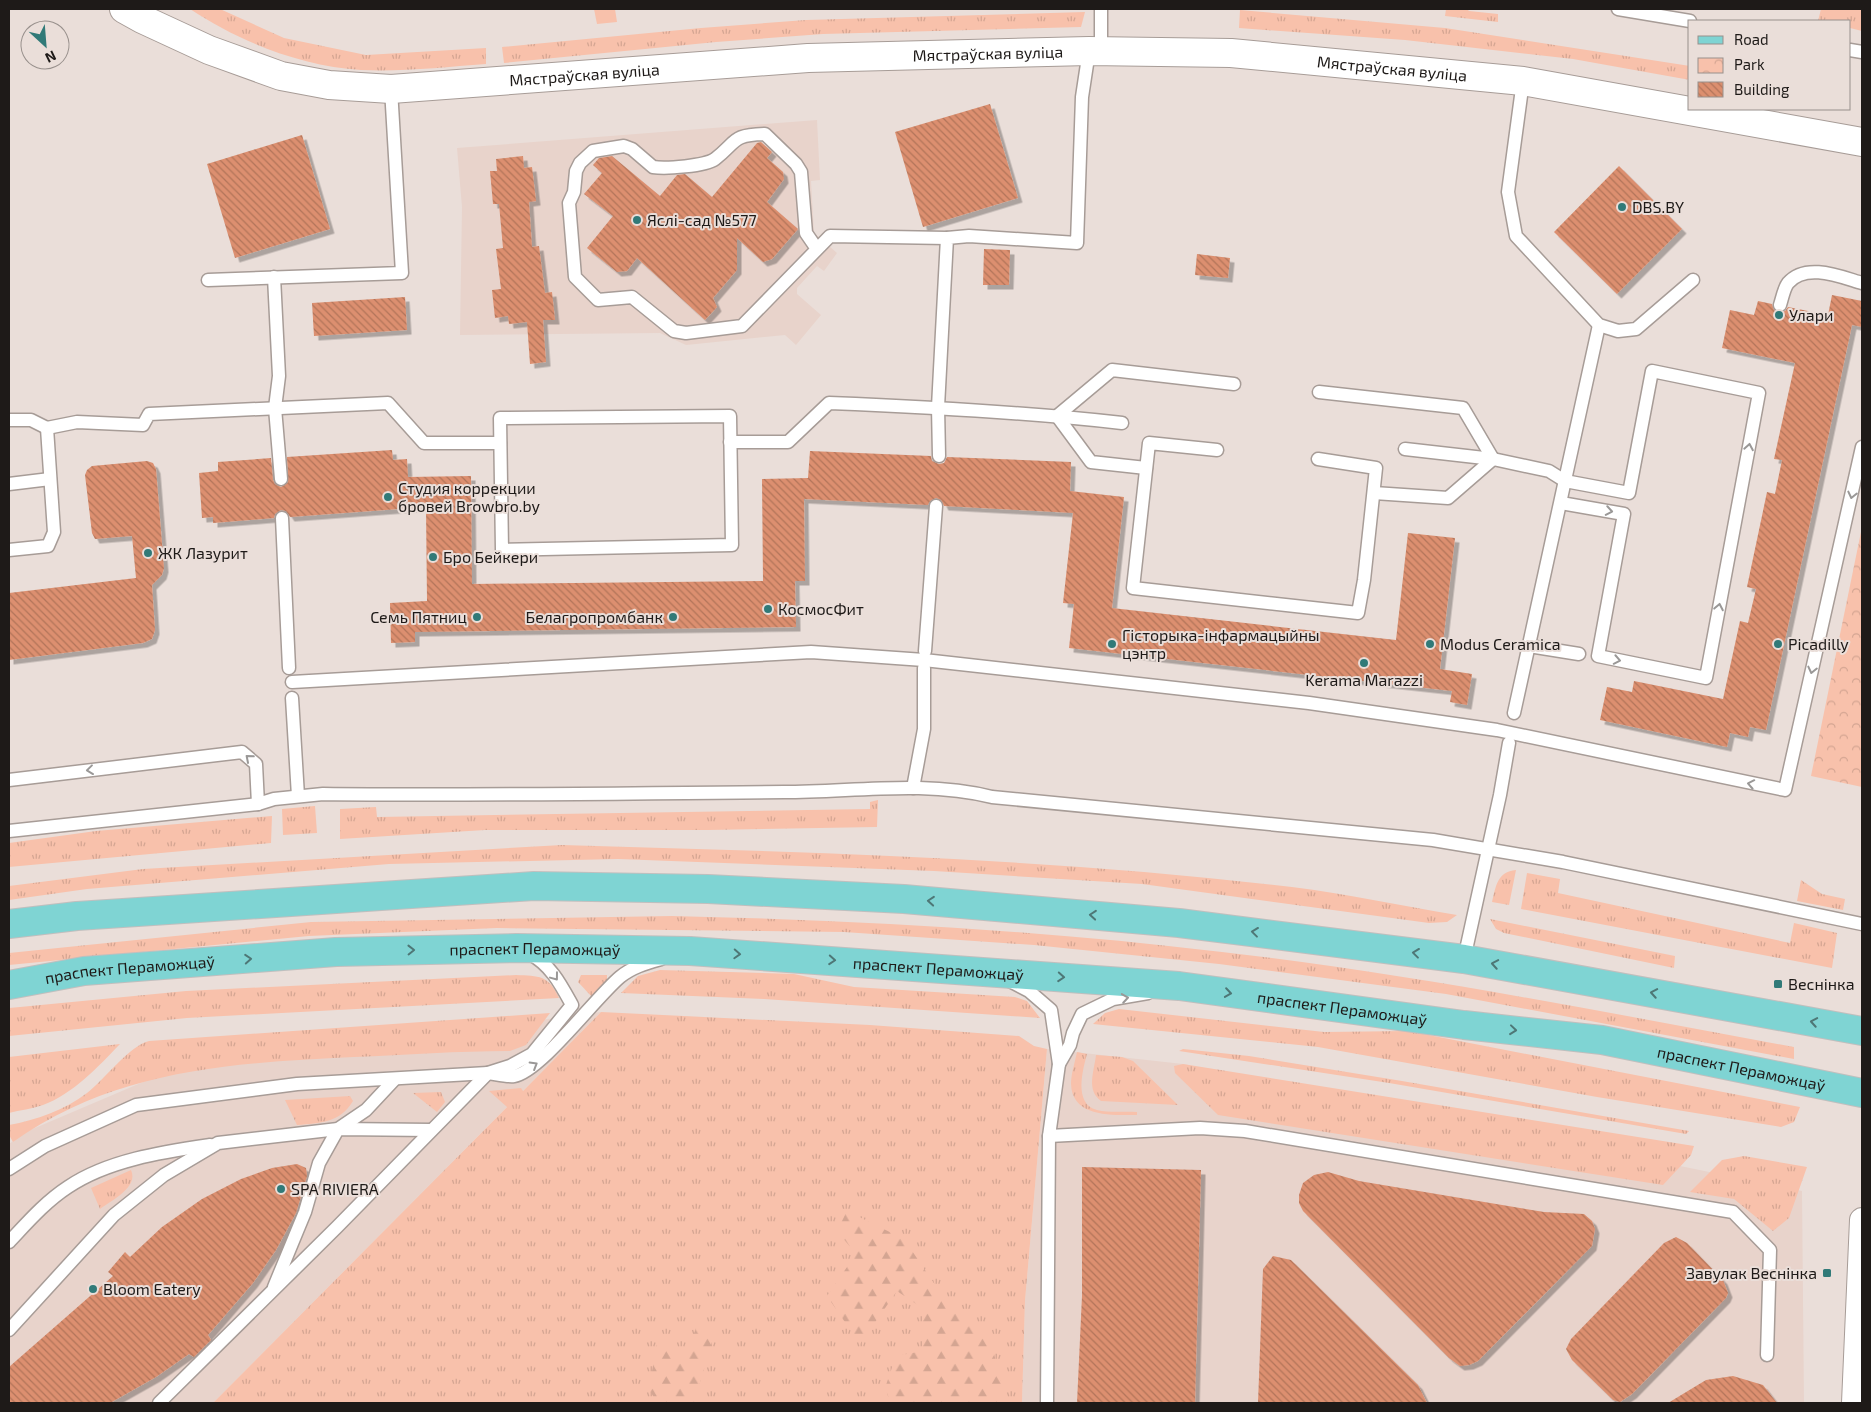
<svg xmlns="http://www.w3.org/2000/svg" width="1871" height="1412" font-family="'Exo 2',sans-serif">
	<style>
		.built { fill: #e8d3cb }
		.grass { fill: url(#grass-tufts) }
		.forest { fill: url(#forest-firs) }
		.park { fill: url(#park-crowns) }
		.building { fill: url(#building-back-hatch); filter: url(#shadow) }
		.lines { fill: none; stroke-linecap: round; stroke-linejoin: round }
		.lane-casing { stroke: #a79c97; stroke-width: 15 }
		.street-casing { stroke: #a79c97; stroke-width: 26 }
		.secondary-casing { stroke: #a79c97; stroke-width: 30 }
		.primary-casing { stroke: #c0bfbe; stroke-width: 30 }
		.lane { stroke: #fff; stroke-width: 12 }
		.street { stroke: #fff; stroke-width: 24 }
		.secondary { stroke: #fff; stroke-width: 28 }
		.primary { stroke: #7fd4d3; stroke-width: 28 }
		.oneway { stroke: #9a9897 }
		.oneway2 { stroke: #4e7776 }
		.poi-dot { fill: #317a78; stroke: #eaded9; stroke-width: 2 }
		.labels { text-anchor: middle; stroke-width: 4; stroke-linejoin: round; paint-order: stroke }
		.street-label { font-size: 16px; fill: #1e1a18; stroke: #eaded9 }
		.poi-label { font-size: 16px; fill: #1e1a18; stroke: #eaded9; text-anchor: start }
	</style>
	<defs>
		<pattern id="grass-tufts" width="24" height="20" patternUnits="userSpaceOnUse" patternTransform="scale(1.25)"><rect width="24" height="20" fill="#f8c1ab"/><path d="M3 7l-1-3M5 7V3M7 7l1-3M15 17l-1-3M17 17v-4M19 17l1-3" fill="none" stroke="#d4a592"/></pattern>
		<pattern id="forest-firs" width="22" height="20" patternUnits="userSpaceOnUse" patternTransform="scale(1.25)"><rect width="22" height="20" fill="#f8c1ab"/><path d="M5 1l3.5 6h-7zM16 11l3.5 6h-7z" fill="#d4a592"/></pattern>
		<pattern id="park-crowns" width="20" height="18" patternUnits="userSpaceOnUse" patternTransform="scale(1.25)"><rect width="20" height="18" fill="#f8c1ab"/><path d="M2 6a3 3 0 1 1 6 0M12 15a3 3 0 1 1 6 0" fill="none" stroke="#d4a592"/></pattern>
		<pattern id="building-back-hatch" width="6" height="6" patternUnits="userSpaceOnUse" patternTransform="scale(1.25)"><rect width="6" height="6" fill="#dc8f6f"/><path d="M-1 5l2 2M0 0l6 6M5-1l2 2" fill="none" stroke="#b2745a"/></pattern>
		<filter id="shadow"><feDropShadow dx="4.5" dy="4.5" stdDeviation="0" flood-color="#0004"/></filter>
	</defs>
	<rect width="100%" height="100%" fill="#eaded9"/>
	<g class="built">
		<path d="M817,120l3,60 -9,1 3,52 23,20 -13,18 -7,-5 -20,22v6l24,21 -25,30 -11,-10 -99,10 -26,-12 -200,2 2,-128 -5,-59z"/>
		<path d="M601,1012l-388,391h-204v-259l19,-13 148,-63z"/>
		<path d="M1047,1049l136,15 619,127 2,212h-782l3,-102z"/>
	</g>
	<g class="grass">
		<path d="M190,9h30l64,29 82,17 120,-7v16c-41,3 -84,8 -125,6 -61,-4 -121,-28 -171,-61z"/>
		<path d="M594,9h21l2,13 -20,2z"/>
		<path d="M1446,9h21l2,2 29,3v8l-53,-6z"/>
		<path d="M1821,9h41v22l-12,-3v-7h-32z"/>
		<path d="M1240,10l205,18 245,38v14l-117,-21 -168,-19 -166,-12z"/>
		<path d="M1085,12l-4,15 -258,7 -107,8 -212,21 -2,-16 199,-19 105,-8z"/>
		<path d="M878,800l-1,27 -169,3h-223l-145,9v-30l36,-2 1,10 493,-8v-7z"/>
		<path d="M315,806l2,27 -34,2 -1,-26z"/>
		<path d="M272,816l-1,27 -262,24v-24l87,-12z"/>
		<path d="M562,845c243,7 487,13 730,42 55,7 110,19 165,28l-10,7 -18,1 -287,-39 -208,-13 -316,-12 -229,5 -302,25 -78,11v-14l134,-17z"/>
		<path d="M1516,870l-7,35 -17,-3c4,-16 5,-30 24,-32z"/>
		<path d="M1527,873l33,6 -2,14 232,50 4,-20 43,10 -5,35 -311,-59z"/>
		<path d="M1801,880l21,14 23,5 -2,11 -46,-9z"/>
		<path d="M672,916c184,4 367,14 550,36 192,22 382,60 572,95v12l-348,-65 -227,-30 -185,-19 -190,-13 -347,-4 -188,8 -300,29v-12l302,-31z"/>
		<path d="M1490,919l185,37 -1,12 -170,-35 -8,-4z"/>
		<path d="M660,970l134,4 60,13 161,10 12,4 13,17 -276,-19 -143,-6 17,-17z"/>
		<path d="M516,975c23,1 33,0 43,23l-372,20 -178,18v-28l11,-1 166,-16z"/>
		<path d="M581,975h26v6l-15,16 -14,-15z"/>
		<path d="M1119,1009l205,23 84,-1 392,76 -6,15 -13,5 -184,-30 -279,-50 -225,-23 12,-11z"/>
		<path d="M601,1012l269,13 149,11 15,10 13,3 -22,252 -3,102h-809l294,-296 -18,-16 32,-3 2,3z"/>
		<path d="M550,1013l-24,32 -16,6c-52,0 -104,4 -156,6 -121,6 -238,12 -341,85l-4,-7v-10c27,-5 56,-15 78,-32 18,-14 42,-47 62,-52z"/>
		<path d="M120,1044c-22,23 -47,50 -77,61 -11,4 -23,5 -34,8v-56z"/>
		<path d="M1183,1049l66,7 153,25 287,50 -3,3 -297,-51 -210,-32z"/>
		<path d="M1077,1052l10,2c-4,15 -14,50 10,56 12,3 28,1 40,2v3c-24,0 -65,3 -66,-31 0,-10 4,-22 6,-32z"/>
		<path d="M1096,1055l26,2 11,4 45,44 -77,-4c-15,-11 -7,-29 -5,-46z"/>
		<path d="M1183,1064l511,82 -3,9 -28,30 -445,-70 -43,-42 -1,-7z"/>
		<path d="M441,1092l4,10 -8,10 -24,-19z"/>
		<path d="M350,1096l3,5c-13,22 -33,22 -56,24l-12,-25z"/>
		<path d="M1744,1156l63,11 -18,51 -16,13 -39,-32 -44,-7 32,-32z"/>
		<path d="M131,1170c8,17 -19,30 -31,39l-9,-21z"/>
	</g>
	<g class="forest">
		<path d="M847,1211l57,28 46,68 42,39 12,47v10h-113l-6,-15 11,-32 27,-5 -1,-43 -25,-17 -37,53 -33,-48 29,-42 -19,-23z"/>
		<path d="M698,1324l16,11 -20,68h-37l-8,-14 8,-47 29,10z"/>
	</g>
	<path class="park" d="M1862,527v260l-51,-11z"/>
	<g class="building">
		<path d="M990,104l28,94 -95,29 -28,-95z"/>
		<path d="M302,135l28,94 -95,29 -28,-94z"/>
		<path d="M761,142l11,10 -5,6 16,14 1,7 -17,23 31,27 -26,30 -9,3 -26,-24v32l-24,28 4,9 -12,13 -68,-62 -10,13 -10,1 -30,-24 26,-32 -29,-22 18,-21 -9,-8 6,-7 13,-2 48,40 17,-21 8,-1 27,23 45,-54z"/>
		<path d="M523,156l1,12 8,-1 4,34 -7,1 3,45 7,-1 6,47 7,-1 3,28h-12l3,42 -16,2 -3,-42 -18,2 -1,-8 -13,2 -3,-28 9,-1 -5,-40 7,-1 -4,-44h-6l-3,-33h7l-1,-12z"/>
		<path d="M1619,166l63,63 -65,65 -63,-62z"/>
		<path d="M984,249l26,1 -1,35h-26z"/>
		<path d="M1197,254l33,4 -2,20 -33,-3z"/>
		<path d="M1832,295l30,6v26l-10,-2 -86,405 -16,-3 -2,10 -18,-4 -3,14 -127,-27 7,-33 25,5 2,-11 89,18 17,-78 8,2 8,-34 -9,-2 20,-95 8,2 7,-34 -8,-1 21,-96 -73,-15 8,-38 24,5 4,-14 14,3 2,6 4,3 7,-2 3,-4 40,8z"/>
		<path d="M405,297l2,33 -93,6 -2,-33z"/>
		<path d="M392,450l1,10 14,-1 1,18 63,-1 1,108 291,-3 -1,-102 46,-1 2,-27 121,5 1,5 7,3 5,-1 3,-6 124,5 -1,29 54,6 -12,111 284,32 12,-107 47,5 -15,131 32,5 -5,31 -17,-3 2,-11 -383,-43 5,-44 -11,-1 10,-90 -129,-7 -3,-6 -5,-2 -6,3 -2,4 -124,-6 1,82h-10l1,46 -381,5v10l-24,1 -1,-40 37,-2 -1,-94 -136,10 -4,-6 -5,-1 -6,4 -1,4 -61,5v-6l-11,1 -3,-45 19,-2v-9l53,-4 2,22 2,4 6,3 7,-5 -1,-25z"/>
		<path d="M147,461l6,2 3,6 8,99 -2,7 -10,10 3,45 -3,9 -9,4 -134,17v-67l127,-15 -4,-42 -37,3 -3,-6 -7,-58 2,-5 5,-4z"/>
		<path d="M297,1164l9,4 1,8 -11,37 -20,37 -23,33 -45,52 3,5 -17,17 -5,-3 -33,23 -46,26h-101v-36l104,-91 -5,-4 17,-20 5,5 32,-30 40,-28 39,-20 31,-11z"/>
		<path d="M1082,1167l119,3 -6,233h-118l5,-107z"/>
		<path d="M1328,1172l31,9 185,31 40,2 8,7 3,8 -3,17 -114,115 -9,4 -9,1 -11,-8 -146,-147 -4,-8v-8l4,-12 11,-8z"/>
		<path d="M1676,1237l11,6 36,37 5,13 -2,5 -94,96 -12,8 -7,-2 -41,-40 -6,-11 5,-10 93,-96z"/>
		<path d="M1273,1256l18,4 127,125 9,18h-169l5,-134z"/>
		<path d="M1733,1376l30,9 14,18h-109l38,-23z"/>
	</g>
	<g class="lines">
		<g class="lane-casing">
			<g id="lane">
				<path d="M1618,9l72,12"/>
				<path d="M1850,50l12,2"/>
				<path d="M1101,51v-42"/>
				<path d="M1523,81l-15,111 8,44 83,89 19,6 18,-2 57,-49"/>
				<path d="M817,249l-11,-16 -5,-61 -5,-8 -31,-30c-34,1 -27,7 -50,25 -10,7 -49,10 -62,8l-21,-18 -8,-3 -31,5 -13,12 -4,8 -2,21 -5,11 6,74 23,23 34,-3 42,34 12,2 56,-7 88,-90 117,2"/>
				<path d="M274,277l5,99 -4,32 6,71"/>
				<path d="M208,280l194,-7 -11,-184"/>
				<path d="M1780,305c2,-6 4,-17 8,-22 18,-21 53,-6 74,0"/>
				<path d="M1319,392l144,16 30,51 -45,39 -74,-5"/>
				<path d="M730,416l2,129 -230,5 -2,-132z"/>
				<path d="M9,420h22l16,8"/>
				<path d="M730,442h58l41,-39c98,4 196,9 293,20"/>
				<path d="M1405,449l88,10 56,12 16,10 64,12 23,-122 107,22 -53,285 -108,-22 26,-142 -63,-11"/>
				<path d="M1217,450l-68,-7 -16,145 225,25 6,-33 12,-112 -58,-9"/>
				<path d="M939,456l-1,-49 9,-169 22,-2 108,7 5,-146 7,-46"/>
				<path d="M1146,468l-55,-6 -34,-46 55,-46 122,14"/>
				<path d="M9,484l41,-5"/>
				<path d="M282,518l7,150"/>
				<path d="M9,550l39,-4 6,-14 -7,-104 30,-6 66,3 6,-11 239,-11 36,40h76"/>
				<path d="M1529,646l50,8"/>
				<path d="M925,651l11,-145"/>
				<path d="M292,682l519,-30 113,8 385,43 188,27 288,60 77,-343"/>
				<path d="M292,698l6,98"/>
				<path d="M1514,713l85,-388"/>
				<path d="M9,780l233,-28 14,12 2,40"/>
				<path d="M913,788l11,-59v-61"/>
				<path d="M9,831l249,-27 16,-5 49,-5c154,2 308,-1 461,-2 69,0 140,-12 208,5l441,43 130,22 299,62"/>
				<path d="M1464,959l36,-164 9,-52"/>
				<path d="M1010,981l19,10 22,19 8,54 -10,72 151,-8 45,3 488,81 37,38 -3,105"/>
				<path d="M1059,1064l11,-19 3,-12 9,-19 31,-15 35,-6"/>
				<path d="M9,1169l36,-23 91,-41 161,-21 191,-11c8,1 19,4 26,3 26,-4 81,-78 106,-99 12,-10 27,-14 41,-18"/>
				<path d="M9,1242c18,-19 36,-40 59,-55 40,-27 95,-35 142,-42"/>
				<path d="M274,1287l31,-75 14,-49 19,-34 93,1"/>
				<path d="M9,1330l105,-115 50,-40 54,-32 120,-14 28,-19 29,-31"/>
				<path d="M159,1403l178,-176 151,-154 22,-7 22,-12 40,-49c-11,-20 -21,-40 -42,-51"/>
				<path d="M1047,1403l2,-267"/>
			</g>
		</g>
		<g class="street-casing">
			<path id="street" d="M1854,1403l8,-183"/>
		</g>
		<g class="secondary-casing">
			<g id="secondary">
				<path id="s1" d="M124,9l18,10 67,31 72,26 48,9 62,4 417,-31 281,-7 142,2 292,28 339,61"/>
			</g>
		</g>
		<g class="primary-casing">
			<g id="primary">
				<path d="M9,924l68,-8 457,-30 174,3 196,10 275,24 285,36 398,72"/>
				<path id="s2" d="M9,985l75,-14 252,-19 181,-4 173,3 489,35 285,39 138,15 260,53"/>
			</g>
		</g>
		<use href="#lane" class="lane"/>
		<use href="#street" class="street"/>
		<use href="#secondary" class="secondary"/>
		<use href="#primary" class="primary"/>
	</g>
	<defs><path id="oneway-chevron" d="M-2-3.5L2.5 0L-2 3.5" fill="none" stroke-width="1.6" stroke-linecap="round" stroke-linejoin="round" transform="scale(1.25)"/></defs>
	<g class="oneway">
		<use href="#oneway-chevron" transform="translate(1749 447) rotate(-80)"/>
		<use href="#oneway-chevron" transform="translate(1852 495) rotate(103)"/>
		<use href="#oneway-chevron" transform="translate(1609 511) rotate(10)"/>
		<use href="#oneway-chevron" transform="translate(1719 607) rotate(-79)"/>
		<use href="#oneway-chevron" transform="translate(1617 660) rotate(11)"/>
		<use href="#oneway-chevron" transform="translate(1812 670) rotate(103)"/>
		<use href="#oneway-chevron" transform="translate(249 758) rotate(-139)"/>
		<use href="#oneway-chevron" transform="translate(90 770) rotate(173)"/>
		<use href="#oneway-chevron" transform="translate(1751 784) rotate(-169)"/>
		<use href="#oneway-chevron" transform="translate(555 977) rotate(53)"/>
		<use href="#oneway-chevron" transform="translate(1125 998) rotate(-9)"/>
		<use href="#oneway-chevron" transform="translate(534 1065) rotate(-31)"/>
	</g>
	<g class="oneway2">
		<use href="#oneway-chevron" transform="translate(931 901) rotate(-175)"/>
		<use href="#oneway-chevron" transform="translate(1093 915) rotate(-175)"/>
		<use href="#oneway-chevron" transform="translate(1255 932) rotate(-173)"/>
		<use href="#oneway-chevron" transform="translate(411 950) rotate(-1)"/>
		<use href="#oneway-chevron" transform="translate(1416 953) rotate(-173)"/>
		<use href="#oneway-chevron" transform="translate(737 954) rotate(3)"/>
		<use href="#oneway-chevron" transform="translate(248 959) rotate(-4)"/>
		<use href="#oneway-chevron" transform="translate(832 960) rotate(4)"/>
		<use href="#oneway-chevron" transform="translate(1495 964) rotate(-170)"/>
		<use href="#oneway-chevron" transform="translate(1061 977) rotate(4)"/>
		<use href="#oneway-chevron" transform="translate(1228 993) rotate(8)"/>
		<use href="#oneway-chevron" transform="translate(1654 993) rotate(-170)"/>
		<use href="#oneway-chevron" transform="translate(1814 1022) rotate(-170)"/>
		<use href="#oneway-chevron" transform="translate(1513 1030) rotate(6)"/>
	</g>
	<g class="poi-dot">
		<circle cx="1622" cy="207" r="5"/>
		<circle cx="637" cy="220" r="5"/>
		<circle cx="1779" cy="315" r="5"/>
		<circle cx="388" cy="497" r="5"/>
		<circle cx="148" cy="553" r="5"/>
		<circle cx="433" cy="557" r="5"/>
		<circle cx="768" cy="609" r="5"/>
		<circle cx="477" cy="617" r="5"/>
		<circle cx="673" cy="617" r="5"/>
		<circle cx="1112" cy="644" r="5"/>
		<circle cx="1430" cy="644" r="5"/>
		<circle cx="1778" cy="644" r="5"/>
		<circle cx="1364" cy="663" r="5"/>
		<rect x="1773" y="979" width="10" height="10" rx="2.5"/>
		<circle cx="281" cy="1189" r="5"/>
		<rect x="1822" y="1268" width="10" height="10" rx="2.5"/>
		<circle cx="93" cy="1289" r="5"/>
	</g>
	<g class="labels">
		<g class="street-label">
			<text dy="6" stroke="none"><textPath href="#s1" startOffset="880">Мястраўская вуліца</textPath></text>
			<text dy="6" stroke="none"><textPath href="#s1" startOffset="1285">Мястраўская вуліца</textPath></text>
			<text dy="6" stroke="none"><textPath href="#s1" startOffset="476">Мястраўская вуліца</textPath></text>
			<text dy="6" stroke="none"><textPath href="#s2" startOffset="528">праспект Пераможцаў</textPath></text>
			<text dy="6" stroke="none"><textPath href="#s2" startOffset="932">праспект Пераможцаў</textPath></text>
			<text dy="6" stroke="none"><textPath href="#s2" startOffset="122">праспект Пераможцаў</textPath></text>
			<text dy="6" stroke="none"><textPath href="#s2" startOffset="1338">праспект Пераможцаў</textPath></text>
			<text dy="6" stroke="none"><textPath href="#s2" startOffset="1742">праспект Пераможцаў</textPath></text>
		</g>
		<g class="poi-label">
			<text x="1632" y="213">DBS.BY</text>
			<text x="647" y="226">Яслі-сад №577</text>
			<text x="1789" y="321">Улари</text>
			<text x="398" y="494">Студия коррекции<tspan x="398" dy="18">бровей Browbro.by</tspan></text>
			<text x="158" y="559">ЖК Лазурит</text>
			<text x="443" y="563">Бро Бейкери</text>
			<text x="778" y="615">КосмосФит</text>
			<text x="467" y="623" text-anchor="end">Семь Пятниц</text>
			<text x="663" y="623" text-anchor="end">Белагропромбанк</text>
			<text x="1122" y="641">Гісторыка-інфармацыйны<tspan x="1122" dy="18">цэнтр</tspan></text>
			<text x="1440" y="650">Modus Ceramica</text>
			<text x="1788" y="650">Picadilly</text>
			<text x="1364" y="686" text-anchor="middle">Kerama Marazzi</text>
			<text x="1788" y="990">Веснінка</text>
			<text x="291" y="1195">SPA RIVIERA</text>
			<text x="1817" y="1279" text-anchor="end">Завулак Веснінка</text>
			<text x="103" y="1295">Bloom Eatery</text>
		</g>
	</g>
	<rect width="1871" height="1412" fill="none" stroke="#1e1a18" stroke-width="20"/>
	<rect x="1688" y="20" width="162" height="90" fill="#eaded9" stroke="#98908c"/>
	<rect x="1698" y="36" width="25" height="8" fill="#7fd4d3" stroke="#98908c"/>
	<text x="1734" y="45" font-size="15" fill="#1e1a18">Road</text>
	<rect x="1698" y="58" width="25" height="15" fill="url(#park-crowns)" stroke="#98908c"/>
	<text x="1734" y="70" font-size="15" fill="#1e1a18">Park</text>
	<rect x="1698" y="82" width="25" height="15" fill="url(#building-back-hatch)" stroke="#98908c"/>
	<text x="1734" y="95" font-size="15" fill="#1e1a18">Building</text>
	<g transform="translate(45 45) rotate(154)"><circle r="24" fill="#eaded9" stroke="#98908c"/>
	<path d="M0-4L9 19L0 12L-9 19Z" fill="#317a78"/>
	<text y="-8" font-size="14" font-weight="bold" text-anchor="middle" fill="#1e1a18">N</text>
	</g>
</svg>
